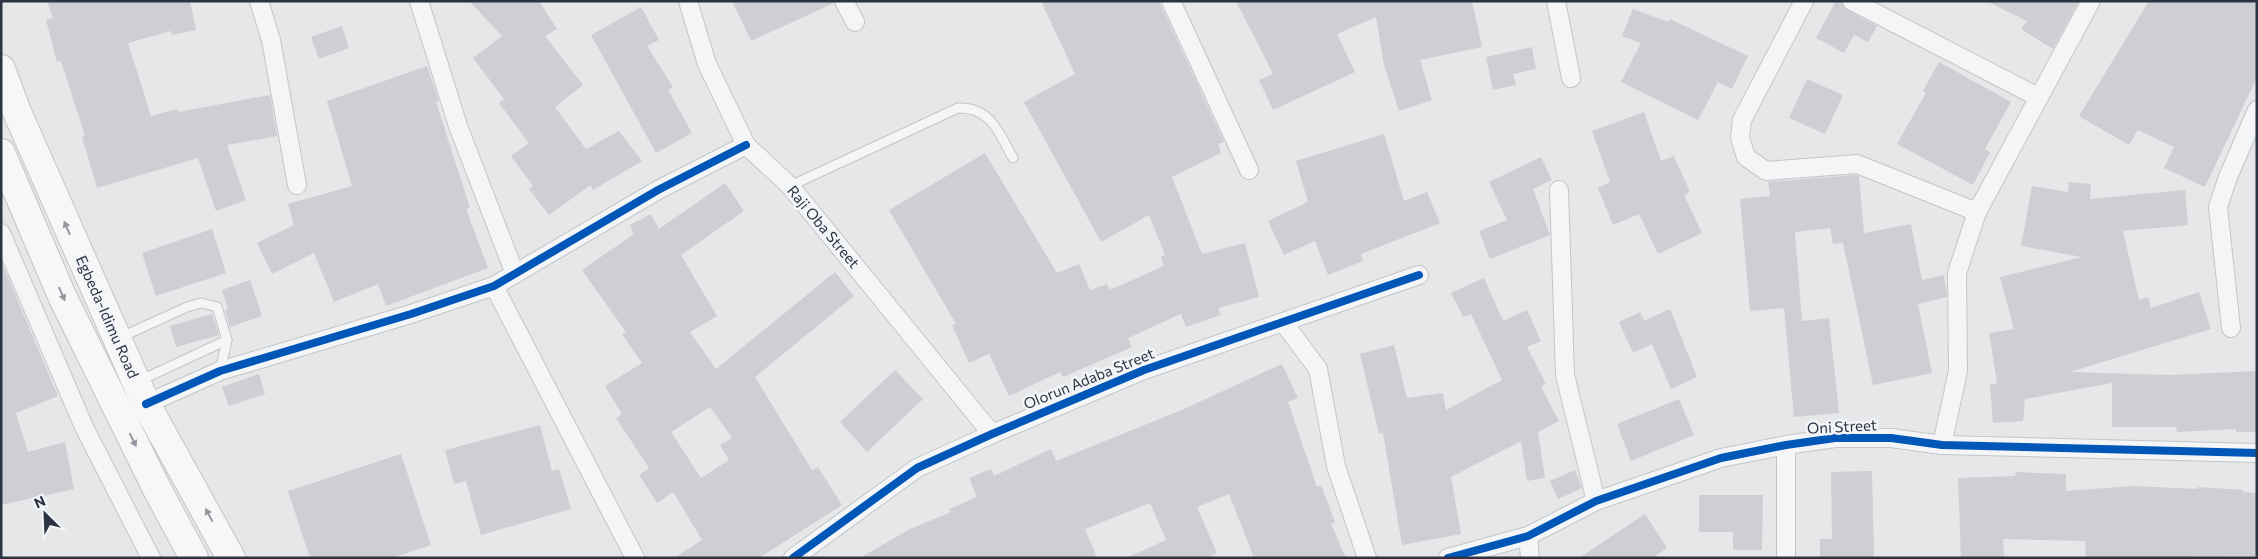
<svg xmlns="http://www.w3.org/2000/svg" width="2258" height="559" font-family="Commissioner,sans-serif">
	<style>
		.building { fill: #cdcfd2; fill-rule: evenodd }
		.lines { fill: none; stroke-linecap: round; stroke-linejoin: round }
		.service-casing { stroke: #c3c5c7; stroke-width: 11 }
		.minor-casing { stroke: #c3c5c7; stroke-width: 20 }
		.primary-casing { stroke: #c1c4c7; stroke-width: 30 }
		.service { stroke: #f4f5f6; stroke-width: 9 }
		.minor { stroke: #f4f5f6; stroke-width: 18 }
		.primary { stroke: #f7f7f8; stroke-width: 28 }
		.cycleway-casing { stroke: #f3f5f8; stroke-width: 11 }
		.cycleway { stroke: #0057b8; stroke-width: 8 }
		.oneway { fill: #92969e }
		.labels { text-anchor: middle; stroke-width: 5; stroke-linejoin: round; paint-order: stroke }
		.street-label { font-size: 15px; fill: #2c3443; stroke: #f3f5f8 }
	</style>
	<rect width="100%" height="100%" fill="#e5e7e9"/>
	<g class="building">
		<path d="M47,1h143l6,29 -24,5 -1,-4 -43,12 23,73 26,-7 1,3 92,-17 7,41 -50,9 19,55 -30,11 -18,-53 -101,30 -15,-51 3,-1 -24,-75 -4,1 -11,-42 7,-2z"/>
		<path d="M469,1h70l18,28 -12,7 38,49 -28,22 31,42 33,-18 23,30 -49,29 -2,-5 -42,30 -20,-26 4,-3 -22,-30 18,-13 -30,-40 5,-4 -31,-41 29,-22z"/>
		<path d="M732,1h101l1,2 -83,38z"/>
		<path d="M1041,1h118l65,141 -6,2 3,9 -49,24 30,77 43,-11 14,54 -41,11 3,7 -35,12 -5,-13 -53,24 4,9 -69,30 -3,-5 -51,24 -20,-42 -20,9 -17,-38 4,-1 -67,-114 96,-57 72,120 22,-9 11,26 17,-6 3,6 54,-24 -3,-10 4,-1 -16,-40 -48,27 -77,-140 51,-28z"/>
		<path d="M1236,1h236l10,46 -62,13 12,40 -33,11 -15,-46 -8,-48 -39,17 18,38 -82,38 -14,-30 14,-6z"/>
		<path d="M1836,1h5l6,9 30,16 -9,16 -14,-7 -10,18 -28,-15z"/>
		<path d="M1986,1h93l-26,48 -32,-20 6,-8z"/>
		<path d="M2149,1h108v76l-52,110 -41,-19 10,-21 -36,-17 -9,15 -50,-29z"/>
		<path d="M641,7l18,33 -12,6 26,41 -5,3 24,43 -36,20 -65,-118z"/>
		<path d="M1633,9l35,13 2,-3 78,37 -16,33 -14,-7 -20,38 -77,-38 20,-39 -19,-7z"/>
		<path d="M342,26l7,22 -30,11 -8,-22z"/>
		<path d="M1532,47l4,22 -23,5 3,11 -23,5 -7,-33z"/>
		<path d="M1939,62l72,40 -26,47 5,3 -17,33 -76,-41 29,-51 -3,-2z"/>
		<path d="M427,66l12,35 -3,1 34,106 -4,1 22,59 -102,38 -8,-22 -44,18 -20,-49 -42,21 -15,-31 37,-18 -6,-21 64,-18 -25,-85z"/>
		<path d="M1807,79l36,16 -18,39 -36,-16z"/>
		<path d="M1644,112l17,49 13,-5 16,36 -6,3 18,38 -44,21 -19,-40 -26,11 -15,-37 12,-6 -18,-51z"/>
		<path d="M1384,134l20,67 23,-9 13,31 -79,31 2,7 -35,14 -13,-34 -31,14 -16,-34 40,-19 -12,-41z"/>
		<path d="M1541,157l11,23 -19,9 17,46 -60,24 -11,-28 28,-11 -18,-38z"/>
		<path d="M1855,175l4,1 5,57 47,-9 11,56 22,-5 3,22 -29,7 14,69 -59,12 -30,-142 -10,1 -3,-16 -35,4 7,89 27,-3 10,95 -45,4 -10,-109 -34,3 -10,-112 30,-3 -2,-14z"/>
		<path d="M2069,182l22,2 -1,15 95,-9 3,35 -65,6 16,69 9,-3 3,11 48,-16 12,37 -141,43 99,3 88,-4v61h-21v-3l-59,3 -1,-5h-64v-44l-87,16 -2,22 -30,2 -3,-38 7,-2 -8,-50 25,-4 -14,-52 82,-20 -61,-11 11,-60 36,6z"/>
		<path d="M725,183l19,28 -63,44 36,61 -27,16 26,37 119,-97 19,24 -99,81 57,93 6,-3 24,38 -83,53h-85l28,-18 -29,-48 -16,11 -18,-28 10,-7 -33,-50 6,-4 -17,-28 37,-23 -20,-29 4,-2 -44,-62 52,-36 -4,-9 21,-11 8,15zM710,407l22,31 -12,7 9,15 -28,18 -30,-46z"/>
		<path d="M212,229l14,44 -70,23 -14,-43z"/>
		<path d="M1,261l57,135 -42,17 12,39 37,-10 9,47 -73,16z"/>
		<path d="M1484,278l19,43 24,-11 14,31 -14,6 19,37 -5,3 18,34 -21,11 7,46 -18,3 -6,-40 -70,36 10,57 -59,11 -19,-112 -4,1 -19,-80 34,-9 13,53 36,-5 3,17 56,-30 -31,-66 -8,3 -12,-24z"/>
		<path d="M250,280l12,36 -32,11 -5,-17 3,-1 -6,-19z"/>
		<path d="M1670,309l27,68 -26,12 -19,-45 -19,9 -14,-31 21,-10 4,9z"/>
		<path d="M212,314l7,21 -43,12 -6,-21z"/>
		<path d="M1282,364l16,34 -10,4 29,85 4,-2 14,37 -4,2 15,34h-92l-25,-64 -32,13 20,46 -9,5h-82l40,-18 -16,-37 -65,26 12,29h-237l48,-28 43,-18 -2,-3 28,-12 -8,-19 22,-9 3,7 57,-27 5,12 128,-52z"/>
		<path d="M895,370l28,29 -56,53 -27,-30z"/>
		<path d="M259,374l6,20 -36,12 -7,-19z"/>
		<path d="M1679,399l15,36 -63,26 -14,-37z"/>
		<path d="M540,425l12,46 7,-2 12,40 -90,26 -15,-54 -12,3 -9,-34z"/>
		<path d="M401,454l30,91 -39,13h-82l-22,-67z"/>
		<path d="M1575,470l7,18 -24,11 -8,-18z"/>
		<path d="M1872,471l2,87h-54v-19h12l-1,-67z"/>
		<path d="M2016,472l50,2v17l66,-5 66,3v-2l45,3v2l14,1v63l-171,2 -1,-17 -82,-2 1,19h-43l-3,-80 57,-2z"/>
		<path d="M1699,495h64l-1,55h-29v-18h-34z"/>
		<path d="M1645,514l22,34 -14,10h-74z"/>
	</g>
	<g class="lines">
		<g class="service-casing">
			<g id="service">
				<path d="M790,186l168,-78c33,-1 41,25 55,50"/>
				<path d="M119,338l68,-31 14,-4 16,4 10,33 -7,31"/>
				<path d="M139,381l88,-41"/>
			</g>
		</g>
		<g class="minor-casing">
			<g id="minor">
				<path d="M259,1l12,39 26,145"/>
				<path d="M419,1l39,125 57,148"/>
				<path d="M688,1l19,63 39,81 44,41 202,248"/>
				<path d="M844,1l11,21"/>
				<path d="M1171,1l78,169"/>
				<path d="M1556,1l15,77"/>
				<path d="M1804,1l-62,119 -2,18 6,19 20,14 91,-7 120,48"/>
				<path d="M1852,1l186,96"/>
				<path d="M1559,190l6,185 31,126"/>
				<path d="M1,233l83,194 67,131"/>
				<path d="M494,286l141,272"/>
				<path d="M1283,322l35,47 18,97 31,92"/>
				<path d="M2231,328l-13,-121 10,-30 29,-67"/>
				<path d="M146,404l74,-33 191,-57 83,-28 164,-96 88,-45"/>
				<path d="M1942,445l16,-74 -1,-98 20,-61 114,-211"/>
				<path d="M1528,536l2,22"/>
				<path d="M793,558l124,-90 75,-34 152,-64 275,-95"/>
				<path d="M1448,558l80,-22 68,-35 125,-43 65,-13 49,-7h56l51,7 315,8"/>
				<path d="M1786,558v-113"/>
			</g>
		</g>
		<g class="primary-casing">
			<g id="primary">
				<path d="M1,69l16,43 129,292 85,154"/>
				<path d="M1,153l61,143 96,195 36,67"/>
			</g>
		</g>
		<use href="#service" class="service"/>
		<use href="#minor" class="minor"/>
		<use href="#primary" class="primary"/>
		<g class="cycleway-casing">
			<g id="cycleway">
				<path d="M146,404l74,-33 191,-57 83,-28 164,-96 88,-45"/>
				<path d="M793,558l124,-90 75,-34 152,-64 275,-95"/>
				<path d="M1448,558l80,-22 68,-35 125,-43 65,-13 49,-7h56l51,7 315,8"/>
			</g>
		</g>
		<use href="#cycleway" class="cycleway"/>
	</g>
	<defs><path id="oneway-solid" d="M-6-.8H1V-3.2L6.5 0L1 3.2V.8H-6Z" transform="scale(1.25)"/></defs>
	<g class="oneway">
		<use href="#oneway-solid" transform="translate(67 228) rotate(-113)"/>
		<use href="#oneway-solid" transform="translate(62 294) rotate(66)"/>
		<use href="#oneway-solid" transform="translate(133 440) rotate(64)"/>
		<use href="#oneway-solid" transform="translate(209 515) rotate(-118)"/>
	</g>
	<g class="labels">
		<g class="street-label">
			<text transform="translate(823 227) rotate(50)" y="5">Raji Oba Street</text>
			<text transform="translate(107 317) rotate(66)" y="5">Egbeda-Idimu Road</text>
			<text transform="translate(1089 379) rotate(-22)" y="5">Olorun Adaba Street</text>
			<text transform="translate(1842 427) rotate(-3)" y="5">Oni Street</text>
		</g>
	</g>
	<rect width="2258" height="559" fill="none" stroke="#2c3443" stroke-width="5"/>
	<g transform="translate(45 514) rotate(336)" stroke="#f3f5f8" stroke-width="4" paint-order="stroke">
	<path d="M0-4L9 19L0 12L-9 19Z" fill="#2c3443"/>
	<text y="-8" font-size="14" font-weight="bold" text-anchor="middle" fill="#2c3443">N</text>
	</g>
</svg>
